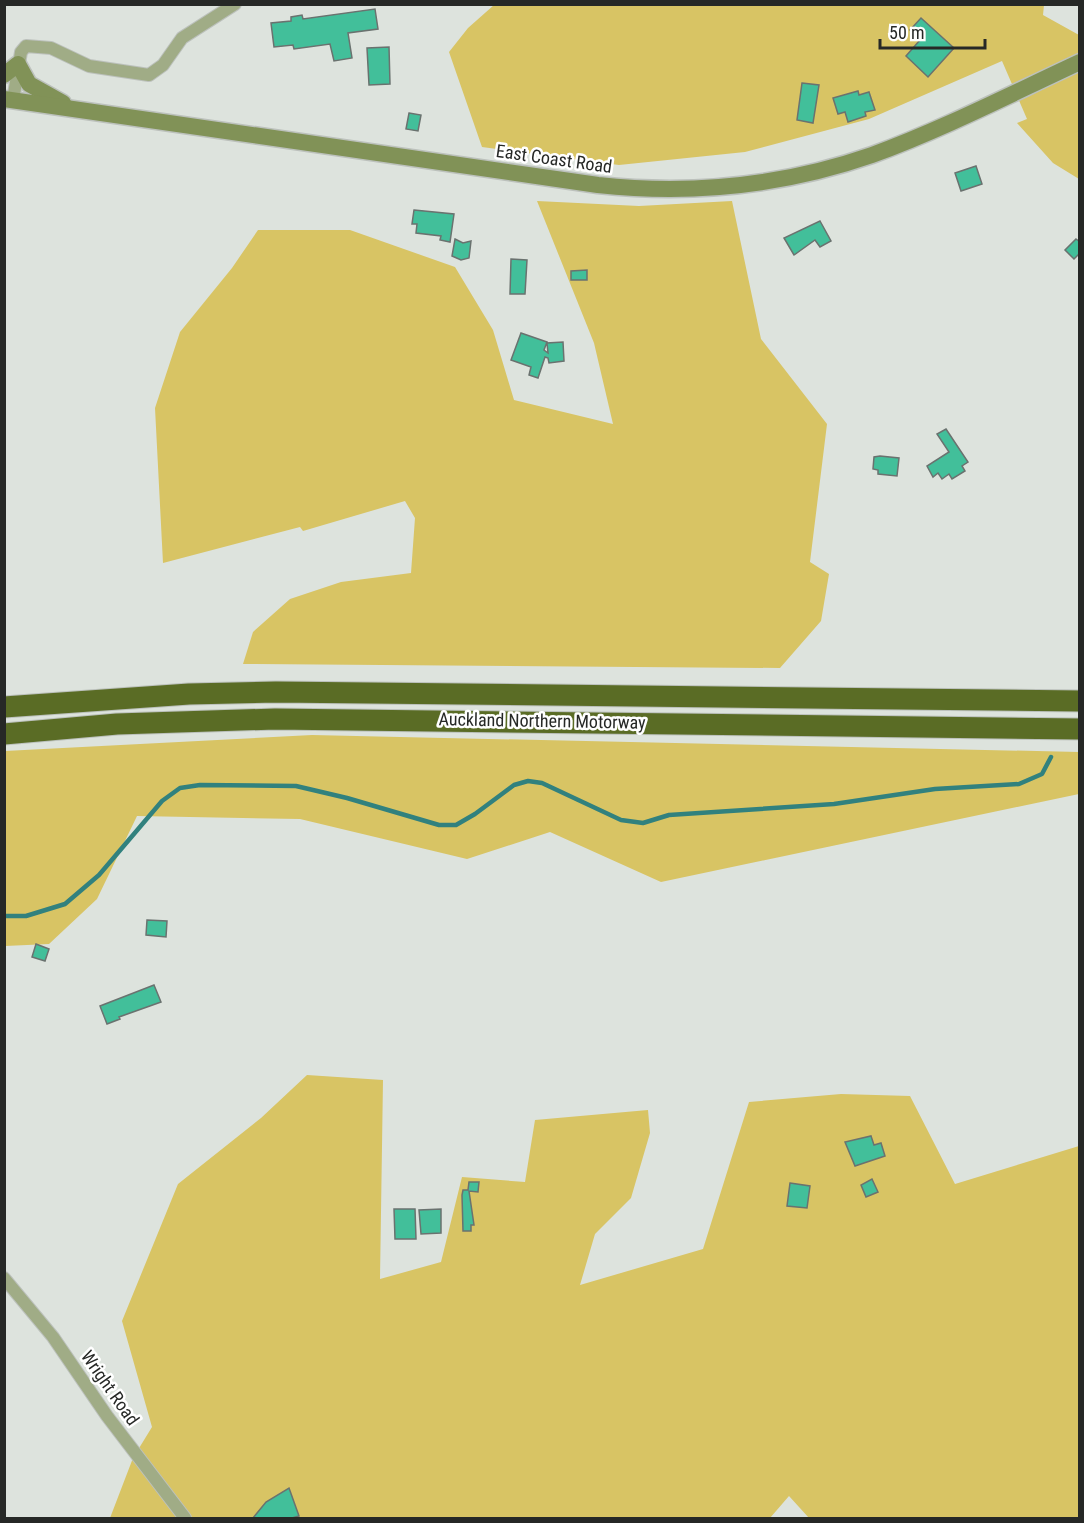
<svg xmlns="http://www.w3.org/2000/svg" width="1084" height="1523" font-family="'Roboto Condensed',sans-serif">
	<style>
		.green { fill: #d8c464 }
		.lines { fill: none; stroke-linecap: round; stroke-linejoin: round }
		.stream { stroke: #31817e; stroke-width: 4.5 }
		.building { fill: #42bf9a; stroke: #6a726f; stroke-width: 1.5 }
		.street-casing { stroke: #bcc1bc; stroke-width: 14 }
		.secondary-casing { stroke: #bcc1bc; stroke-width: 19 }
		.highway-casing { stroke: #bcc1bc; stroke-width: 23 }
		.street { stroke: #a0ac86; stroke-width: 12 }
		.secondary { stroke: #819257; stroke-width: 16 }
		.highway { stroke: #5a6c25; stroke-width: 21 }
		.labels { text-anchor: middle; stroke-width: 5; stroke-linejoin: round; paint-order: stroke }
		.street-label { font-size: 18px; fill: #262826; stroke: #fff }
	</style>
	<rect width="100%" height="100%" fill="#dde3dd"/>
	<g class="green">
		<path d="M494,5h550l-1,10 36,20v144l-26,-16 -36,-40 10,-4 -25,-58 -133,58 -124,33 -126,13 -137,-18 -33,-95 19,-24z"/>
		<path d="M537,201l102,5 93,-5 29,138 66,85 -17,138 19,12 -8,47 -41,47 -537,-4 10,-32 37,-33 51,-17 70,-9 4,-55 -10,-17 -102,30 -3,-4 -137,36 -8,-155 25,-76 52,-64 26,-38h92l105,37 38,63 21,70 99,24 -19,-81z"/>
		<path d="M312,735l767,17v42l-418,88 -111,-50 -83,27 -167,-40 -163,-3 -40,83 -48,45 -44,2v-195z"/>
		<path d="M307,1075l76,5 -3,199 61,-17 21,-85 63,5 10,-62 113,-10 2,23 -19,65 -36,36 -15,51 123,-36 46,-147 92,-8 69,2 45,88 124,-38v372h-270l-20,-22 -19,22h-660l23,-60 19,-31 -30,-106 56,-137 83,-66z"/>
	</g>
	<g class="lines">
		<path class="stream" d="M4,916h22l39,-12 34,-29 63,-74 18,-13 20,-3 96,1 51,12 92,27h17l19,-11 39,-29 14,-4 14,2 79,37 22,3 26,-8 165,-11 101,-15 84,-5 23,-10 9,-17"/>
	</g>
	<g class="building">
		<path d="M375,9l3,20 -30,4 4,25 -18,3 -4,-17 -36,5 -1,-4 -19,2 -3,-24 20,-2v-4l11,-2 1,4z"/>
		<path d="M921,18l33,30 -26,29 -22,-21 14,-16 -10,-10z"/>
		<path d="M389,47l1,37 -21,1 -2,-37z"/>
		<path d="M802,83l17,2 -6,38 -16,-3z"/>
		<path d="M858,91l1,4 10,-3 6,18 -10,2 1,4 -18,6 -3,-10 -7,2 -5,-16z"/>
		<path d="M409,113l12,2 -3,16 -12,-2z"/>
		<path d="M976,166l6,18 -21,7 -6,-18z"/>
		<path d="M414,210l40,4 -4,28 -10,-2 1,-4 -25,-3 1,-9h-5z"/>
		<path d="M820,221l11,20 -11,6 -5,-7 -21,15 -10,-17z"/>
		<path d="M455,239l8,4 8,-2 -2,17 -8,2 -9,-4z"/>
		<path d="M1076,239l4,3v11l-6,6 -9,-9z"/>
		<path d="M511,259l16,1 -2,34h-15z"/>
		<path d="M587,270v10h-16v-9z"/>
		<path d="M521,333l26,9 -3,8 4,3 -1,-10 16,-1 1,19 -15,2 -1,-5 -3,-1 -7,21 -9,-3 2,-8 -20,-7z"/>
		<path d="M946,429l22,33 -6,4 3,5 -13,8 -3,-5 -7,5 -4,-6 -5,4 -6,-11 22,-14 -12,-18z"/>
		<path d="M880,456l19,2 -2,18 -19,-2v-4l-5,-1 1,-12z"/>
		<path d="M147,920l20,1 -1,16 -20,-2z"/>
		<path d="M36,944l13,5 -4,12 -13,-4z"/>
		<path d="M154,985l7,17 -42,15 1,2 -13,5 -7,-18z"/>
		<path d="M871,1136l3,9 7,-2 4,13 -30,10 -10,-24z"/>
		<path d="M872,1179l6,13 -12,5 -5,-12z"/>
		<path d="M469,1182h10l-1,10 -9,-1 5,34h-3v6h-8l-1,-36 1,-5h5z"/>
		<path d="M790,1183l20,3 -3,22 -20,-2z"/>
		<path d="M394,1209h21l1,30h-21z"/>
		<path d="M441,1209v24l-20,1 -2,-24z"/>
		<path d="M289,1488l10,28 -7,2h-39l13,-16z"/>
	</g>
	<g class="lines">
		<g class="street-casing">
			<g id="street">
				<path d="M13,100l8,-48 5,-6 25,2 38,18 60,9 14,-10 19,-27 53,-34"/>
				<path d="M4,1278l49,59 54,79 78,102"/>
			</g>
		</g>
		<g class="secondary-casing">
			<g id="secondary">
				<path d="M4,75l14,-11 11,20 34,19"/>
				<path d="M4,99l594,86c93,10 185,1 274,-30 71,-26 139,-61 208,-93"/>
			</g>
		</g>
		<g class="highway-casing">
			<g id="highway">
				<path d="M4,707l185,-13 87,-2 804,9"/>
				<path d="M4,734l113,-10 158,-5 805,10"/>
			</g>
		</g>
		<use href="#street" class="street"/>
		<use href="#secondary" class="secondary"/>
		<use href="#highway" class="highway"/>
	</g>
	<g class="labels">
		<g class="street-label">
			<text transform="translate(554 159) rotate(8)" y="6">East Coast Road</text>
			<text transform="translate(542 721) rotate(1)" y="6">Auckland Northern Motorway</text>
			<text transform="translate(110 1388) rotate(55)" y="6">Wright Road</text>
		</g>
	</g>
	<rect width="1084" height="1523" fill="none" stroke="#262826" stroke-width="12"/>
	<path d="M880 39v9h105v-9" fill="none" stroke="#262826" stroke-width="3"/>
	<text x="889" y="39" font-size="18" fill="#262826" stroke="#ffffff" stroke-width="4.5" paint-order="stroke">50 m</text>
</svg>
